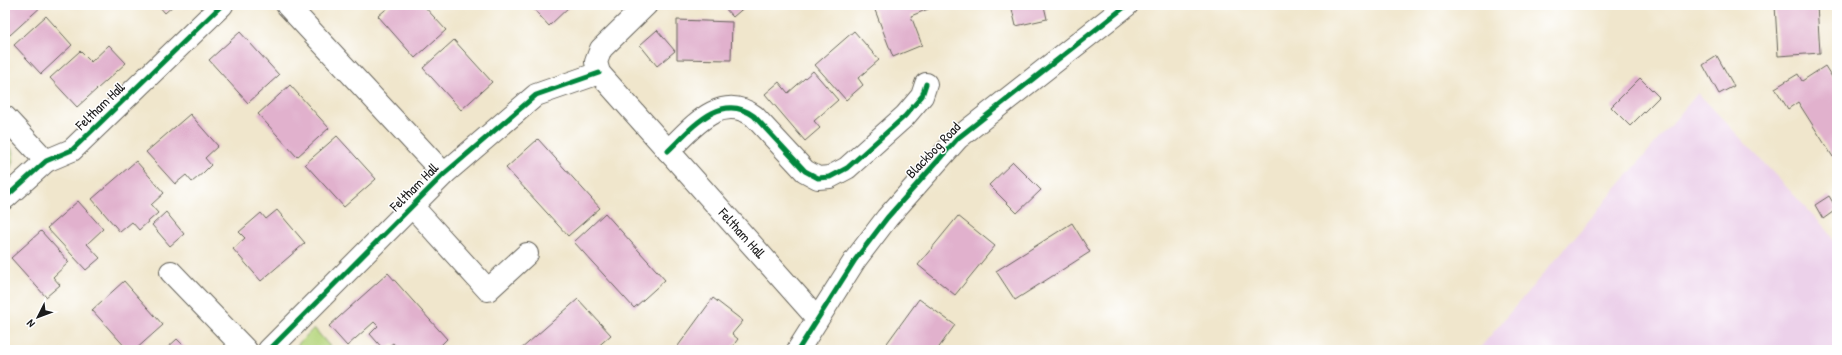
<svg xmlns="http://www.w3.org/2000/svg" width="1842" height="355" font-family="'Patrick Hand',sans-serif">
	<style>
		.built { fill: #ecd1ea }
		.green { fill: #b5d57d; stroke: #68784c }
		.building { fill: #e1b1cd }
		.lines { fill: none; stroke-linecap: round; stroke-linejoin: round }
		.minor-casing { stroke: #66635a; stroke-width: 24 }
		.tertiary-casing { stroke: #66635a; stroke-width: 24 }
		.minor { stroke: #fff; stroke-width: 22 }
		.tertiary { stroke: #fff; stroke-width: 22 }
		.cycleway-casing { stroke: #fff; stroke-width: 8 }
		.cycleway { stroke: #00873e; stroke-width: 5 }
		.labels { text-anchor: middle; stroke-width: 3; stroke-linejoin: round; paint-order: stroke }
		.street-label { font-size: 14px; fill: #1c1c1c; stroke: #fff }
	</style>
	<rect width="100%" height="100%" fill="#fff"/>
	<filter id="ink" filterUnits="userSpaceOnUse"><feTurbulence type="fractalNoise" baseFrequency=".025" numOctaves="2"/><feDisplacementMap in="SourceGraphic" scale="8" xChannelSelector="R" yChannelSelector="G"/><feConvolveMatrix kernelMatrix="1 2 1 2 8 2 1 2 1" color-interpolation-filters="sRGB"/></filter>
	<filter id="wash" filterUnits="userSpaceOnUse"><feTurbulence type="fractalNoise" baseFrequency=".012" numOctaves="4" result="noise"/><feDisplacementMap in="SourceGraphic" scale="16" xChannelSelector="R" yChannelSelector="G"/><feGaussianBlur stdDeviation="0.9" result="paint"/><feColorMatrix in="noise" values="0 0 0 0 0 0 0 0 0 0 0 0 0 0 0 0 0 1.4 0 .05"/><feComposite in="paint" operator="in"/></filter>
	<g filter="url(#wash)">
		<rect width="100%" height="100%" fill="#f0e6cc"/>
		<path class="built" d="M1698,93l130,138 9,15v104h-359z"/>
		<g class="green">
			<path d="M5,139c13,15 8,22 2,39l-2,-2z"/>
			<path d="M314,328l19,22h-41z"/>
		</g>
		<g id="blocks">
			<g class="building">
				<path d="M5,5h38l-33,30 -5,-5z"/>
				<path d="M158,5h16l-9,8z"/>
				<path d="M391,5h32l23,25 -31,28 -37,-42z"/>
				<path d="M530,5h41l-22,21z"/>
				<path d="M722,5h25l-14,12z"/>
				<path d="M873,5h60v2l-22,9 11,29 -29,12z"/>
				<path d="M1011,5h36l-3,1 3,13 -31,7z"/>
				<path d="M1775,5h42l3,48 -42,3z"/>
				<path d="M46,16l26,29 -31,29 -27,-29z"/>
				<path d="M677,20l55,2 -1,38 -54,-1z"/>
				<path d="M657,30l18,21 -18,15 -17,-21z"/>
				<path d="M854,31l25,29 -21,18 5,7 -17,15 -31,-35z"/>
				<path d="M240,32l39,43 -31,28 -39,-43z"/>
				<path d="M454,40l38,42 -31,28 -38,-42z"/>
				<path d="M109,45l17,18 -49,44 -27,-29 30,-27 11,11z"/>
				<path d="M1717,56l17,30 -15,8 -16,-29z"/>
				<path d="M1825,66l12,19v69l-4,3 -35,-55 -10,7 -13,-21 23,-14 4,7z"/>
				<path d="M813,71l25,29 -24,21 6,7 -15,13 -40,-47 14,-12 9,11z"/>
				<path d="M1640,78l19,19 -29,29 -19,-19z"/>
				<path d="M290,85l39,43 -32,29 -39,-43z"/>
				<path d="M190,114l28,32 -13,12 6,7 -8,8 -11,9 -6,-7 -11,9 -29,-32z"/>
				<path d="M337,136l39,43 -32,28 -39,-43z"/>
				<path d="M538,139l62,69 -32,28 -62,-68z"/>
				<path d="M136,161l28,32 -13,12 7,8 -8,7 -11,10 -7,-8 -12,10 -28,-33z"/>
				<path d="M1013,162l28,28 -24,23 -28,-28z"/>
				<path d="M1829,196l8,13 -14,10 -8,-14z"/>
				<path d="M78,201l25,28 -16,15 13,14 -14,12 -39,-42z"/>
				<path d="M277,210l28,33 -44,38 -28,-32 12,-11 -6,-6 22,-19 5,6z"/>
				<path d="M166,212l18,22 -14,12 -18,-21z"/>
				<path d="M605,213l60,67 -31,28 -60,-66z"/>
				<path d="M958,216l37,30 -40,49 -37,-30z"/>
				<path d="M1072,223l18,29 -75,48 -19,-29z"/>
				<path d="M41,231l28,31 -16,15 7,8 -14,12 -35,-39z"/>
				<path d="M388,273l59,66 -11,11h-37l-6,-7 -9,7 -14,-16 8,-8 -4,-4 -27,24 -18,-20z"/>
				<path d="M124,281l39,44 -28,25h-7l-36,-40z"/>
				<path d="M713,298l30,23 -11,13 6,5 -8,11h-47l-5,-4z"/>
				<path d="M578,299l33,36 -17,15h-74z"/>
				<path d="M919,299l36,26 -18,25h-55z"/>
				<path d="M177,339l11,11h-23z"/>
			</g>
		</g>
	</g>
	<g filter="url(#ink)">
		<use href="#blocks" fill-opacity="0" stroke="#66635a" stroke-width="1"/>
		<g class="lines">
			<g class="minor-casing">
				<g id="minor">
					<path d="M287,5l157,169"/>
					<path d="M646,5l-45,44 -5,13 3,11 218,245"/>
					<path d="M5,117l41,44"/>
					<path d="M668,151c23,-22 52,-60 86,-35l51,55 13,7 12,-1 17,-9 58,-52 17,-20 4,-12"/>
					<path d="M5,198l41,-37 26,-11 150,-145"/>
					<path d="M412,206l76,84 39,-36"/>
					<path d="M171,272l75,78"/>
					<path d="M269,350l175,-176 92,-79 63,-22"/>
				</g>
			</g>
			<g class="tertiary-casing">
				<path id="tertiary" d="M798,350l57,-90 32,-42 71,-80 169,-133"/>
			</g>
			<use href="#minor" class="minor"/>
			<use href="#tertiary" class="tertiary"/>
			<g class="cycleway-casing">
				<g id="cycleway">
					<path d="M668,151c23,-22 52,-60 86,-35l51,55 13,7 12,-1 17,-9 58,-52 17,-20 4,-12"/>
					<path d="M5,198l41,-37 26,-11 150,-145"/>
					<path d="M269,350l175,-176 92,-79 63,-22"/>
					<path d="M798,350l57,-90 32,-42 71,-80 169,-133"/>
				</g>
			</g>
			<use href="#cycleway" class="cycleway"/>
		</g>
	</g>
	<g class="labels">
		<g class="street-label">
			<text transform="translate(100 106) rotate(-44)" y="5">Feltham Hall</text>
			<text transform="translate(933 150) rotate(-46)" y="5">Blackbog Road</text>
			<text transform="translate(414 187) rotate(-45)" y="5">Feltham Hall</text>
			<text transform="translate(742 233) rotate(48)" y="5">Feltham Hall</text>
		</g>
	</g>
	<rect width="1842" height="355" fill="none" stroke="#fff" stroke-width="20"/>
	<g transform="translate(38 317) rotate(228)" stroke="#ffffff" stroke-width="3" paint-order="stroke">
	<path d="M0-3L7 15L0 10L-7 15Z" fill="#1c1c1c"/>
	<text y="-6" font-size="11" font-weight="bold" text-anchor="middle" fill="#1c1c1c">N</text>
	</g>
</svg>
